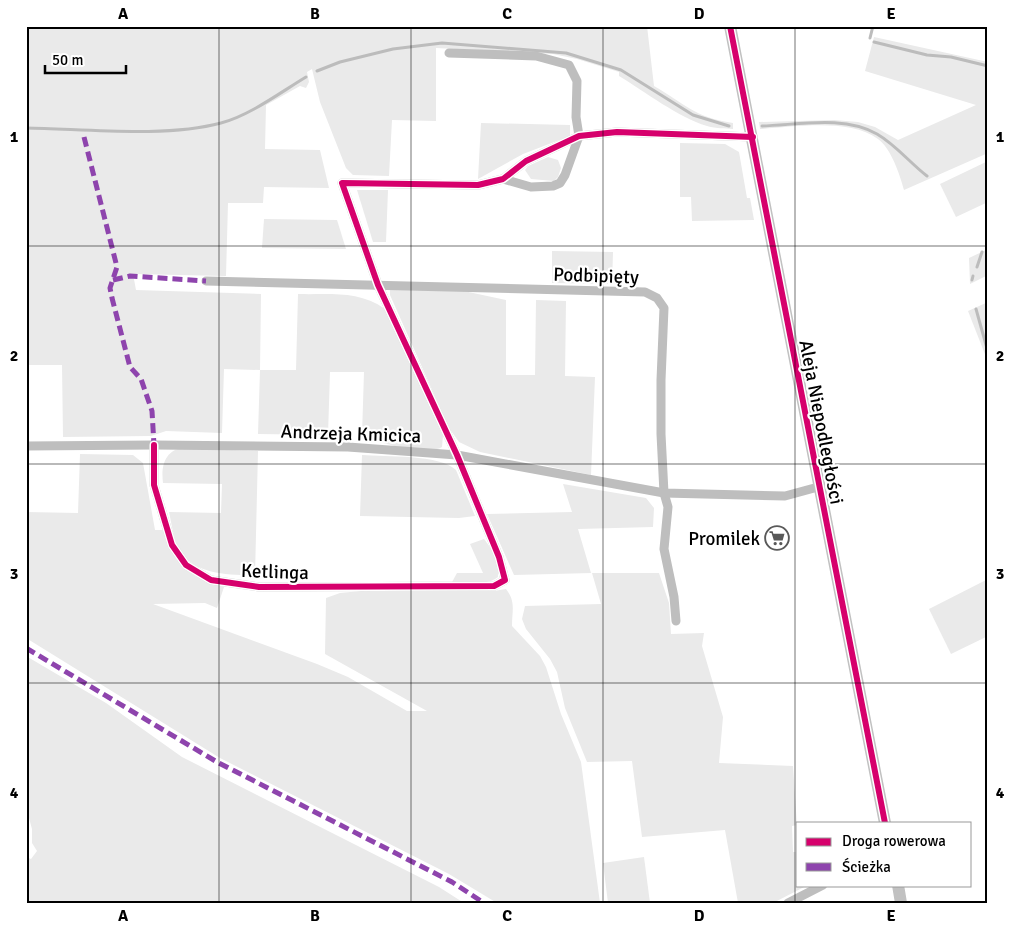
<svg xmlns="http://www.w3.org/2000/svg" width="1014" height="929" font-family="Signika,sans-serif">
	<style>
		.green { fill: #eaeaea }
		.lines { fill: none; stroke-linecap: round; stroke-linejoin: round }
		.stream { stroke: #bcbcbc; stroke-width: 3 }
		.street { stroke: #bebebe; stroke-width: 9 }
		.secondary { stroke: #c1c1c1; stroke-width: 12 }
		.quiet { stroke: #8e44ad; stroke-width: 5; stroke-dasharray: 10 5; stroke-linecap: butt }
		.cycleway-casing { stroke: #fff; stroke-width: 9 }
		.cycleway { stroke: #d6006c; stroke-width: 6 }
		.grid { fill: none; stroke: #000; stroke-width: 1; stroke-opacity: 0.55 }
		.labels { text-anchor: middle; stroke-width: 4.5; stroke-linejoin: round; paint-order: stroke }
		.street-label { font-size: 19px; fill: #000; stroke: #fff }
		.poi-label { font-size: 19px; fill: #000; stroke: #fff; text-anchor: end }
		.neatline { fill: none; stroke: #000; stroke-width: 2 }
		.grid-label { font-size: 16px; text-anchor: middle; font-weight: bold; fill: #000 }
	</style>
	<rect width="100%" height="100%" fill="#fff"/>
	<g class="green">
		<path d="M26,26h621l7,60c31,18 40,31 79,37v6c-8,-1 -16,0 -26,-3 -29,-9 -62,-34 -88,-50v-4l-42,-13 -24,-5 -117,-6v73l-44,-1 -3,56 -36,-1 -7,-7 -26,-66 -8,-33 -5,3 2,10 -3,6 -6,-2 -34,19 -1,44 55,1 9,38 -65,-1 -1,16h-35l-2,73 -93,-2 3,16 125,4 -1,76h36l2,-76c31,1 60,-4 87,15l58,126 -1,12c-14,9 -66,-4 -80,-12l2,-63h-34l-2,63 -70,-1 2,-64 -36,-1 -2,64 -56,-2 -15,5 -88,1 -1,-72h-36z"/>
		<path d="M874,37l114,25v91l-84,37c-4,-15 -13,-42 -26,-51 -29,-21 -83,-12 -118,-10l-1,-7 75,-2 24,2 17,5 23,13 78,-35 -111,-34z"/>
		<path d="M481,123l89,2v11l-47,18 -45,25z"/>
		<path d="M680,143l45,1 14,8 8,46h3l4,22 -62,1 -1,-24h-11z"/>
		<path d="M548,157l10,3 3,8 -3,9 -4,4 -23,-2 -6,-9 3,-4z"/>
		<path d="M988,161v41l-32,15 -16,-33z"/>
		<path d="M357,190h31l-2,52h-13z"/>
		<path d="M264,219l73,1 9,29 -84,-1z"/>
		<path d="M988,249v26l-18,9 -1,-26z"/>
		<path d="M552,251l61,1 -1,32 -60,-1z"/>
		<path d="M390,289l69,1 47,10v75h29l1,-75 30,1 -1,75 30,1 -4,98 -111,-23 -21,-10 -10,-14 -59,-133z"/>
		<path d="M988,302v60l-20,-51z"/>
		<path d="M181,448l77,3 -3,125c-25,-2 -55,0 -73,-22 -8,-10 -10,-29 -13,-42l52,1 1,-29 -59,-1c-2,-16 1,-31 18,-35z"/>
		<path d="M80,454l53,1 10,8 12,67h8c12,36 24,46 61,57l-7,21 -12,-5 -52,1 164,60 31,13 59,34h20l-102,-57 1,-56 14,-5 21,-2h133l12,-2c10,13 6,21 6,37l28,30 6,11 15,47 20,48 19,141h-103l-48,-29 -229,-116 -194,-120v-126l52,1z"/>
		<path d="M362,455c24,2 77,-1 94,15l19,46 -16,2 -99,-2z"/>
		<path d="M563,484l83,14 8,10 -1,19 -75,2 13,44h68l10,30 2,31 33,-1 -2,13 21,71 -4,46 74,3 4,59 -5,1 1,26h5v33h10l-35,18h-35l-13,-73 -83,7 -10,-76 -45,1 -22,-54 -8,-36 -7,-13 -24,-30 -4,-10 3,-13 76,-2 -9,-31 -78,2 -27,-61 85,-2z"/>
		<path d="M484,539c9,11 15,23 14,38 -11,9 -33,6 -47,7l6,-11h26l-13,-29z"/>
		<path d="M988,579v57l-37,18 -22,-45z"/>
		<path d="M26,656l80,47 76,54 257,130 25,16h-438v-46l5,2 6,-8 -5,-8v-14l-6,-22z"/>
		<path d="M644,857l6,46h-42l-5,-40z"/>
	</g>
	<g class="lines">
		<g class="stream">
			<path d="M870,38l3,-12"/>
			<path d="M874,42l53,13 24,2 37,9"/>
			<path d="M317,71l23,-9 53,-13 49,-6 124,10 55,17 72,45 36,11"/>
			<path d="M762,126c36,-1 82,-11 115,8 19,11 33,29 50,42"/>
			<path d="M26,128c59,1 139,10 195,-5 28,-7 60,-31 85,-46"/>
			<path d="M987,231l1,-14"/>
			<path d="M977,267l5,-15"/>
			<path d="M972,280l1,-4"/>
			<path d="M976,309l12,43"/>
		</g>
		<g class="street">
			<path d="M449,53l87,3 33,9 8,16 -1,36 3,19 -14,39 -5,8 -7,3 -22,1 -28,-8"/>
			<path d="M206,281l439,11 12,6 7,10 -3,72v54l3,59 4,14 -4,42 10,48 2,24"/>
			<path d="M154,445v40l18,60 14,20 25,15 48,7 235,-1 11,-6 -6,-23 -42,-102 -79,-170 -36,-102 136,2 25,-6 23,-18 53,-25 38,-4 136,5"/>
			<path d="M26,446l128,-1 194,2 109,8 207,38 121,3 33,-9"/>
			<path d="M788,903l35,-18"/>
		</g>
		<g class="secondary">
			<path d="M730,26l155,797"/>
			<path d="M898,885l3,18"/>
		</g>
		<g class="quiet">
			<path d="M84,137l33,130 -7,21 2,10 18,69 11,12 11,32 2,34"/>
			<path d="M113,280l17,-4 76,5"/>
			<path d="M26,648l191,114 235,120 32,21"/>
		</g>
		<g class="cycleway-casing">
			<g id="cycleway">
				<path d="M730,26l155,797"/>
				<path d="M154,445v40l18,60 14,20 25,15 48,7 235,-1 11,-6 -6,-23 -42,-102 -79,-170 -36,-102 136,2 25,-6 23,-18 53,-25 38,-4 136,5"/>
			</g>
		</g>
		<use href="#cycleway" class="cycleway"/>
	</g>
	<path class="grid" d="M219,26v877M411,26v877M603,26v877M795,26v877M26,246h962M26,464h962M26,683h962"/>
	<defs>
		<g id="supermarket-ring" transform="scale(1.25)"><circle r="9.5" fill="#fff" stroke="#595959" stroke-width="1.5"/><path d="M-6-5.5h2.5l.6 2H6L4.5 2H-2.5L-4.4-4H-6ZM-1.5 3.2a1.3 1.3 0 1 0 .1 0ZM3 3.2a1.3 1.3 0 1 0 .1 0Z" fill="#595959"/></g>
	</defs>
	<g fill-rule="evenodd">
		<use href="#supermarket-ring" x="777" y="538"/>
	</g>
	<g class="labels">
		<g class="street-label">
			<text transform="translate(596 275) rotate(2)" y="7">Podbipięty</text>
			<text transform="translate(822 422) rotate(79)" y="7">Aleja Niepodległości</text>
			<text transform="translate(351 433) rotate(2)" y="7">Andrzeja Kmicica</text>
			<text transform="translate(275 571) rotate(2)" y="7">Ketlinga</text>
		</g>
		<g class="poi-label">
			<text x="760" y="545">Promilek</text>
		</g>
	</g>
	<rect width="1014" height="929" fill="none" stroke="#ffffff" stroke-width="55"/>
	<rect x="796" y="822" width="175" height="65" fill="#ffffff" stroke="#999999"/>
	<rect x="806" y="838" width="25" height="8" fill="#d6006c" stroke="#999999"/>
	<text x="842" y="846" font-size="15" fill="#000000">Droga rowerowa</text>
	<rect x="806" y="863" width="25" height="8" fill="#8e44ad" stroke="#999999"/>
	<text x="842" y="872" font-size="15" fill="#000000">Ścieżka</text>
	<path d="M45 65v8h81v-8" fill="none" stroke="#000000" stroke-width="2.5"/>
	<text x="52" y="65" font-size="15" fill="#000000" stroke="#ffffff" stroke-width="4" paint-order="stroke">50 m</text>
	<rect x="28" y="28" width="958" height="874" class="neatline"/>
	<g class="grid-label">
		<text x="123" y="19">A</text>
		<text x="315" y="19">B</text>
		<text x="507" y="19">C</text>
		<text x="699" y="19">D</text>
		<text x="891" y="19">E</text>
		<text x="14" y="142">1</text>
		<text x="1000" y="142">1</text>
		<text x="14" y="361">2</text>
		<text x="1000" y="361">2</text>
		<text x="14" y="579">3</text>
		<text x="1000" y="579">3</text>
		<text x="14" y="798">4</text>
		<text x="1000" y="798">4</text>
		<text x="123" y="921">A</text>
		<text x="315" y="921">B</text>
		<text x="507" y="921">C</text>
		<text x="699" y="921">D</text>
		<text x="891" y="921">E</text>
	</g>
</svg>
